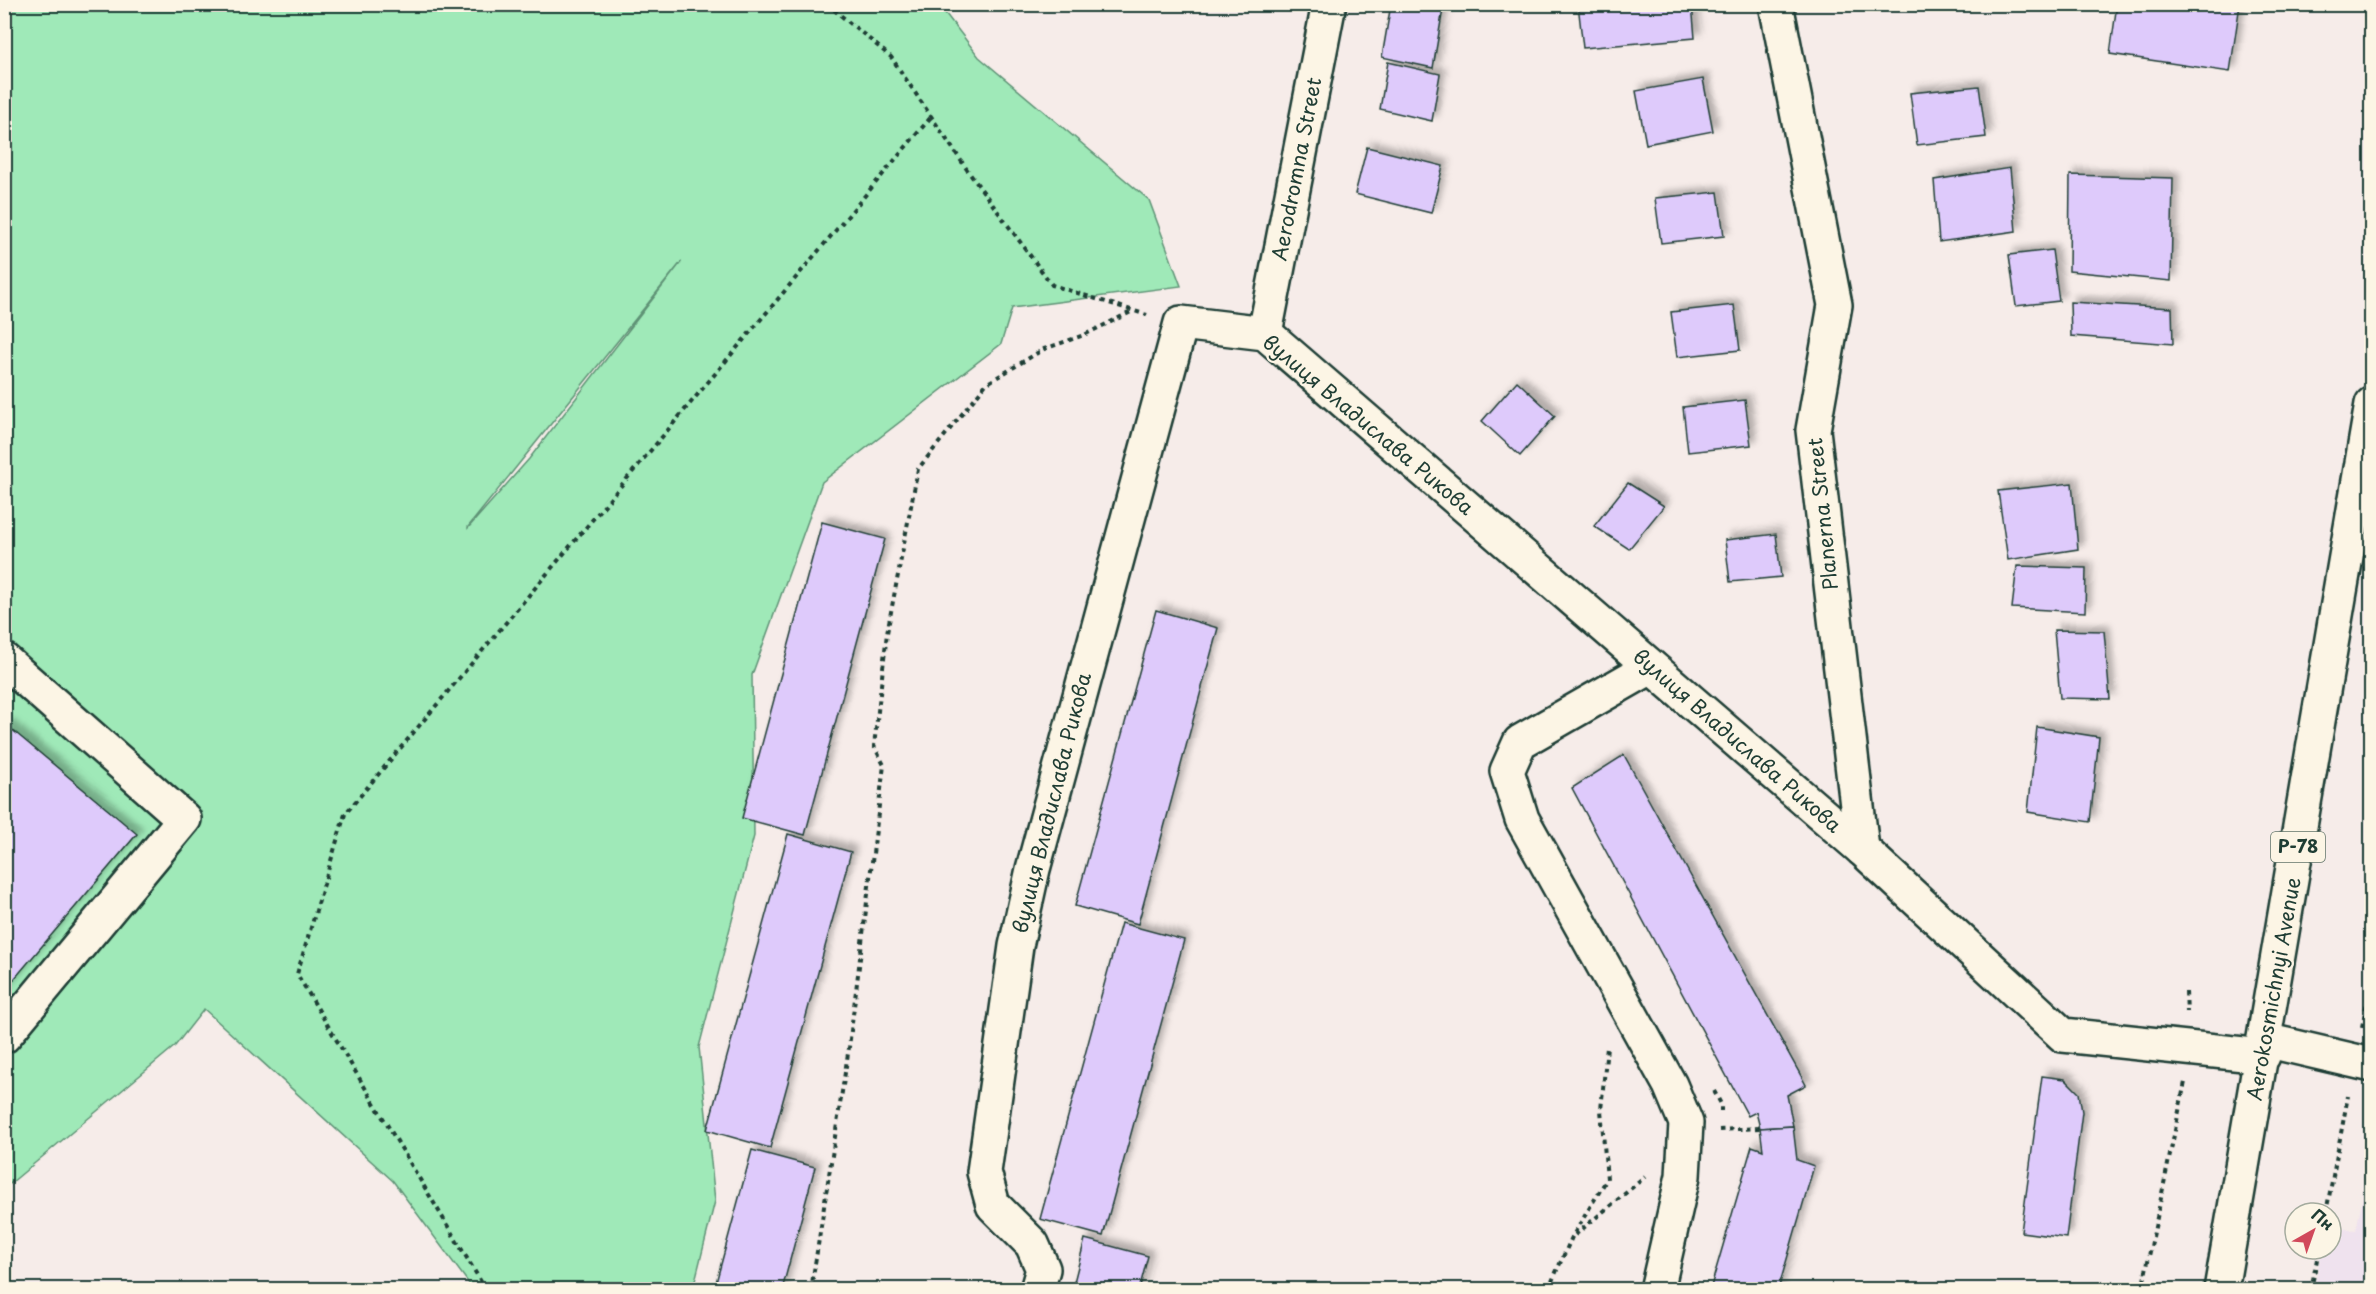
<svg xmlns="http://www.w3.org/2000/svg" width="2376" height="1294" font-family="'Playpen Sans',sans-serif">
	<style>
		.built { fill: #efe2ee }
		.green { fill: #9fe9b8; stroke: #5f9376; stroke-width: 1.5; fill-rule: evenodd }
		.building { fill: #decafb; stroke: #1f3d34; stroke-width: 1.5; filter: url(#shadow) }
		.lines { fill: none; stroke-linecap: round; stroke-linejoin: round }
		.minor-casing { stroke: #1f3d34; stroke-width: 38 }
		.highway-casing { stroke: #1f3d34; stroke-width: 38 }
		.path { stroke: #1f3d34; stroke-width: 4; stroke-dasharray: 4.5 4.5; stroke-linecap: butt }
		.minor { stroke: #fcf5e5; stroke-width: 33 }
		.highway { stroke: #fcf5e5; stroke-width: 33 }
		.labels { text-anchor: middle; stroke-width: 4.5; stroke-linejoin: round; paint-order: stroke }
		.shield { fill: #fcf5e5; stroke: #617469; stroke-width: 1.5 }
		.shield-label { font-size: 18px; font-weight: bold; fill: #1f3d34 }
		.street-label { font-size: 20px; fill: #1f3d34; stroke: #fcf5e5 }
	</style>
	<defs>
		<filter id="shadow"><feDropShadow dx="5.5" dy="-5.5" stdDeviation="3" flood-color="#0004"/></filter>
	</defs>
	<rect width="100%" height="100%" fill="#f6ece9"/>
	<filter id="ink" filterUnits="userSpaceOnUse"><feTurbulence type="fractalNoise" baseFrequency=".0167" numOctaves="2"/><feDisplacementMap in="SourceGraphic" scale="12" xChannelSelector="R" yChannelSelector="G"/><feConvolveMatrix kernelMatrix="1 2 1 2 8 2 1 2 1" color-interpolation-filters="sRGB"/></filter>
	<g filter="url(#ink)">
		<path class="built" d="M2371,1157v132h-57l8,-40h9v-21l25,2z"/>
		<path class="green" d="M4,5h935l40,52 170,143 32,86 -169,22 -11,36 -179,138 -70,193 2,161 -55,211 16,154 -22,88h-220l-80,-108 -189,-172 -29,37 -170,142zM682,261l-153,198 -61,69v-1z"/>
		<g class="building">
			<path d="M1391,4h33l19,5 -10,59 -51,-11z"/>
			<path d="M1578,4h114l3,34 -112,10z"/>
			<path d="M2117,4h123l-10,68 -120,-18z"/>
			<path d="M1388,62l52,12 -8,47 -52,-12z"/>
			<path d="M1703,79l10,52 -67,13 -10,-53z"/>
			<path d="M1979,86l7,51 -69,8 -7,-52z"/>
			<path d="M1367,147l76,19 -12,47 -76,-19z"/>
			<path d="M2010,168l6,63 -77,11 -5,-62z"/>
			<path d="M2070,175l103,3 -2,103 -102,-10z"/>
			<path d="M1718,192l6,44 -63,7 -6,-45z"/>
			<path d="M2052,250l7,51 -43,5 -7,-51z"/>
			<path d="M2070,302l102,6 1,36 -102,-8z"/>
			<path d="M1734,305l6,45 -63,7 -6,-45z"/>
			<path d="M1517,381l38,35 -35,40 -38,-35z"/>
			<path d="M1745,400l6,45 -63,7 -5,-45z"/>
			<path d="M1628,483l36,23 -35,43 -35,-23z"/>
			<path d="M2072,483l6,66 -70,11 -10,-69z"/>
			<path d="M822,522l63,17 -80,296 -63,-17z"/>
			<path d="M1776,534l5,43 -51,5 -5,-42z"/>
			<path d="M2017,566l69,2 -1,44 -73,-4z"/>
			<path d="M1156,610l62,18 -80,296 -63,-18z"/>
			<path d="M2054,630l50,1 6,68 -50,-1z"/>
			<path d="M4,723l133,111 -133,157z"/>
			<path d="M2037,727l62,10 -9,85 -62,-10z"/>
			<path d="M1624,755l182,330 -19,10 6,31 -33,2 -4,-16 -8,4 -176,-328z"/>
			<path d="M788,834l63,18 -81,296 -63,-18z"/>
			<path d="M1121,923l63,17 -81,296 -63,-17z"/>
			<path d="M2042,1076l23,3 14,14 3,19 -16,126 -45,-6z"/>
			<path d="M1793,1126l4,34 17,6 -36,124h-68l42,-144 11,4 -3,-22z"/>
			<path d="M752,1150l63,17 -33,123h-68z"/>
			<path d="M1085,1239l63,17 -9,34h-67z"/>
		</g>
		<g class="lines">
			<g class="minor-casing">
				<g id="minor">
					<path d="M1776,4l59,301 -22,125 49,419"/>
					<path d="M1265,333l64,-329"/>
					<path d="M4,660l180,159 -180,217"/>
					<path d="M1651,667l-131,75 -13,29 15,48 148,266 16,38 -3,53 -26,114"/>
					<path d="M2265,1040l107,25"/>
					<path d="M1037,1290l6,-21 -11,-25 -39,-39 -9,-33 32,-226 17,-77 148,-546 84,10 597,516 201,186 200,21"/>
				</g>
			</g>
			<g class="highway-casing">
				<path id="highway" d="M2221,1290l151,-886"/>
			</g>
			<g class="path">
				<path d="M827,4l64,53 79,117 82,111 95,30"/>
				<path d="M2186,992l1,20"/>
				<path d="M2362,1027l10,-50"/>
				<path d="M1714,1091l7,13v7"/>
				<path d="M1719,1130l41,-2"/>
				<path d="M2326,1213l22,-117"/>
				<path d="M1575,1235l70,-58"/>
				<path d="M486,1290l-189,-316 48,-160 586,-697"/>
				<path d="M811,1290l38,-243 35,-282 -10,-19 13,-113 31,-164 68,-85 58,-35 40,-14 49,-24"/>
				<path d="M1548,1290l24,-53 35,-58 -6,-69 6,-63"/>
				<path d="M2142,1290l43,-208"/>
				<path d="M2311,1290l8,-41"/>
			</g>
			<use href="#minor" class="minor"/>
			<use href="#highway" class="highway"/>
		</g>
	</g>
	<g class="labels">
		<rect class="shield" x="2271" y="832" width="54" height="30" rx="4.5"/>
		<g class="shield-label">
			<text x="2298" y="853">Р-78</text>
		</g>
		<g class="street-label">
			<text transform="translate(1297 169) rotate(-79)" y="7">Aerodromna Street</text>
			<text transform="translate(1368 425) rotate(40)" y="7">вулиця Владислава Рикова</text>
			<text transform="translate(1823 514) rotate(-96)" y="7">Planerna Street</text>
			<text transform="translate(1737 741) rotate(41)" y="7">вулиця Владислава Рикова</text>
			<text transform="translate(1052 803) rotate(-76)" y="7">вулиця Владислава Рикова</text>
			<text transform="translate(2274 989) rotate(-80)" y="7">Aerokosmichnyi Avenue</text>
		</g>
	</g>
	<rect width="2376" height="1294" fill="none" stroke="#fcf5e5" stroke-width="24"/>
	<rect x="12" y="12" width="2352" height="1270" fill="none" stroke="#1f3d34" stroke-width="2" filter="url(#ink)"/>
	<g transform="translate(2313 1231) rotate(40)"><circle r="28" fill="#fcf5e5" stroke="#a4ab9e" stroke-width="1.5"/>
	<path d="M0-4.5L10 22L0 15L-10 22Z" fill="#d1495b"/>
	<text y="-9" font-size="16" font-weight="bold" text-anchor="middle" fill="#1f3d34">Пн</text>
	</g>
</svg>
